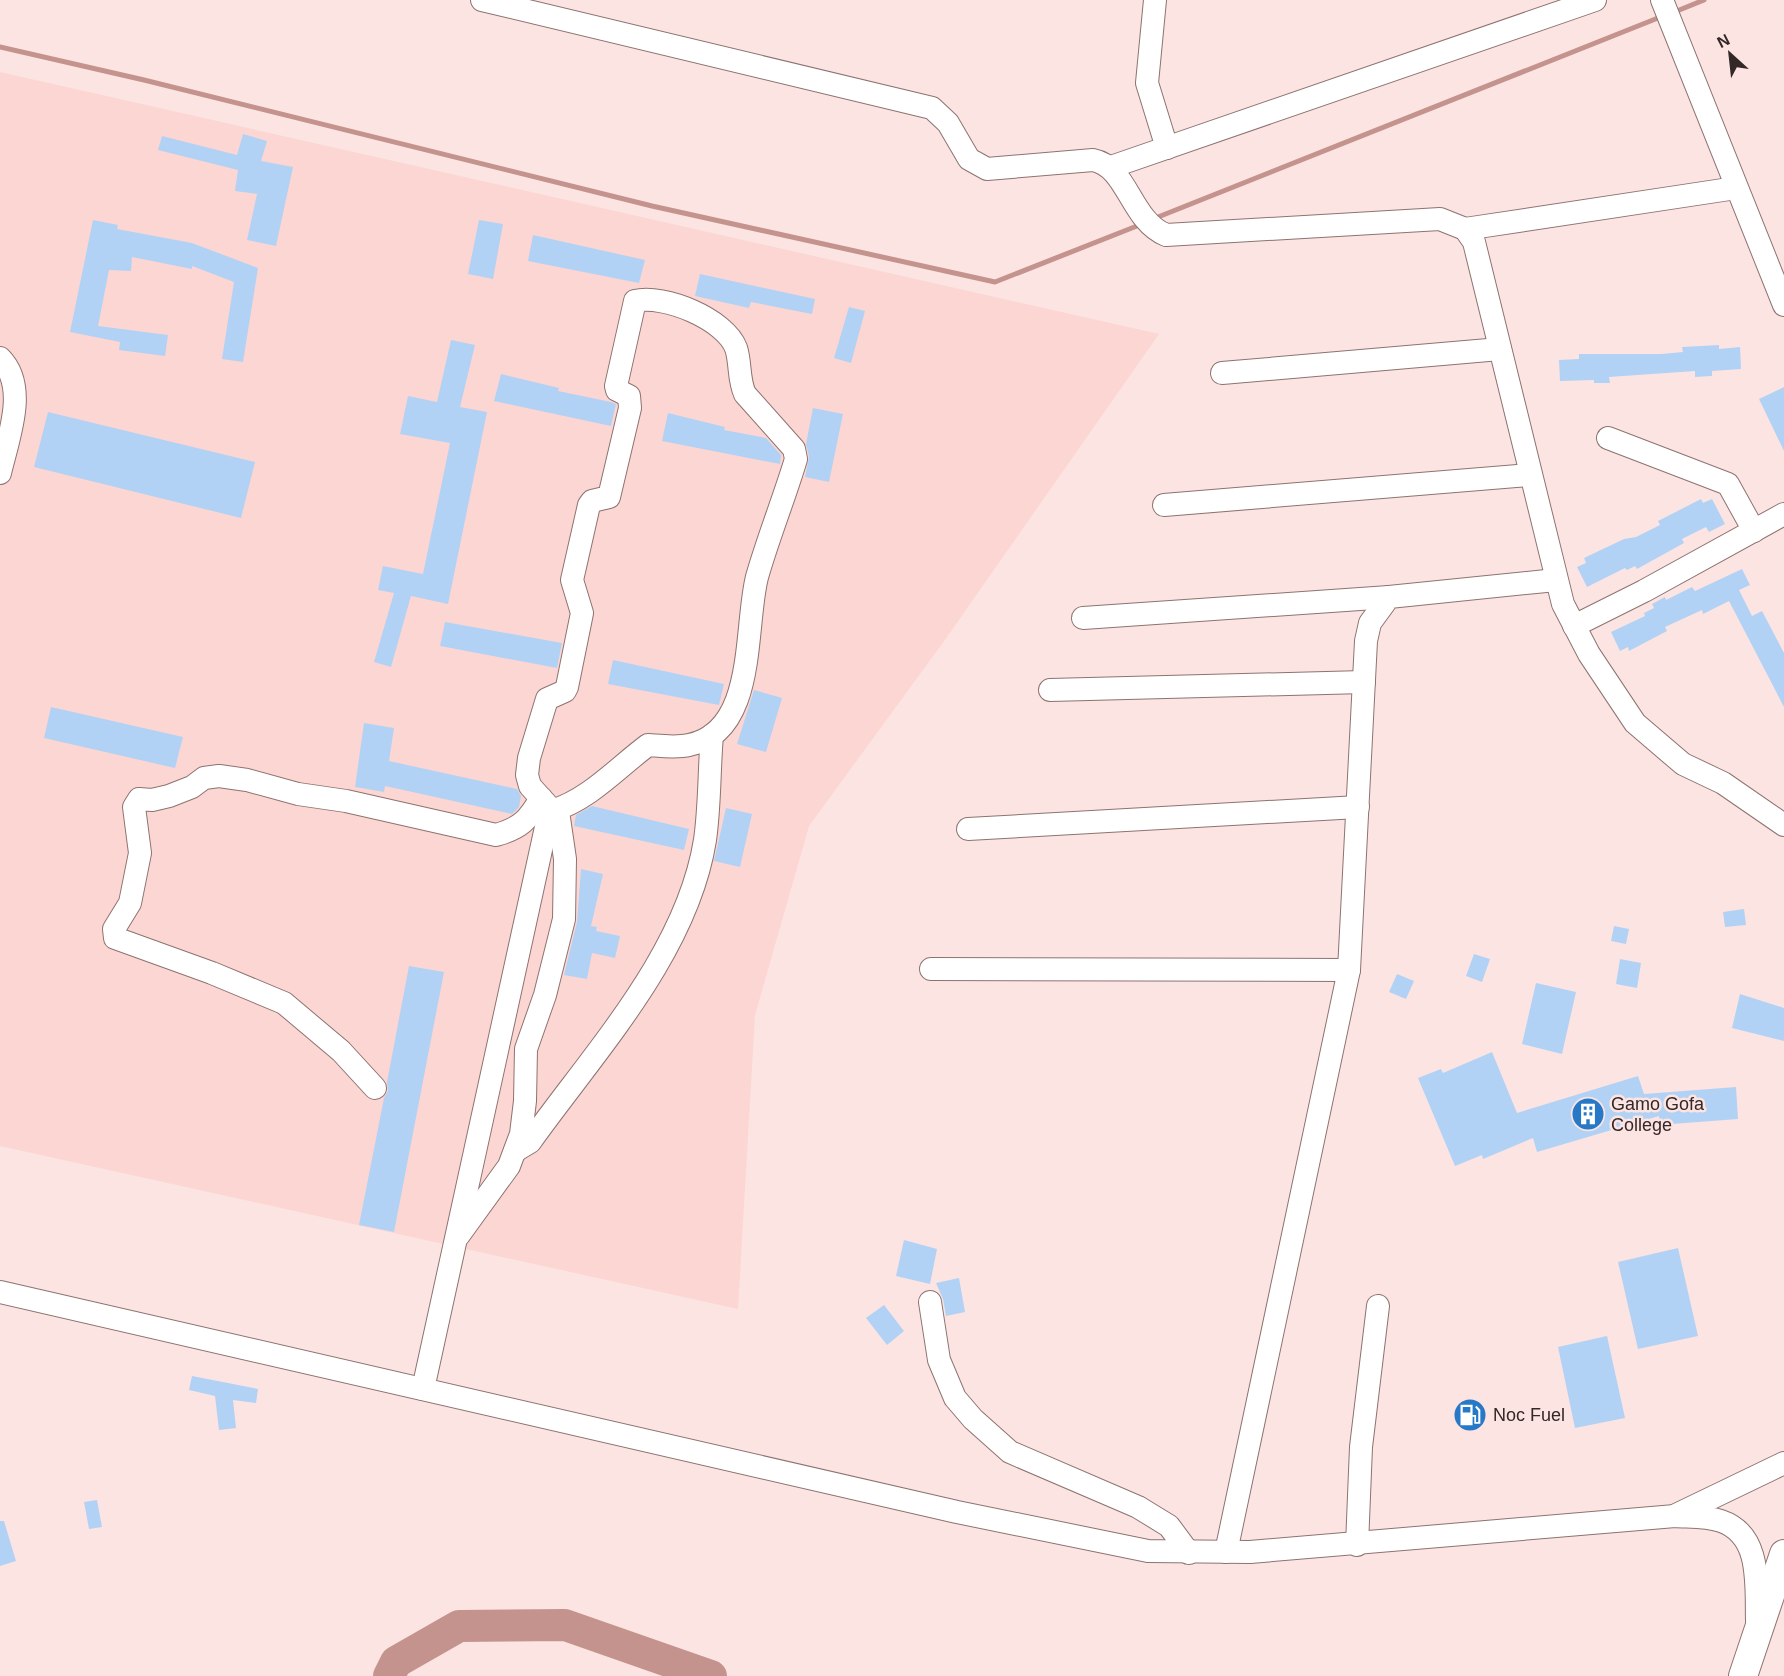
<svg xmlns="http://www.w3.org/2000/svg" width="1784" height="1676" font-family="Arial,sans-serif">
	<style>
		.built { fill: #fcd6d2 }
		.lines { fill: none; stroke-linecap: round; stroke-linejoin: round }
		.stream { stroke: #c4938e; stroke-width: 5 }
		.river { stroke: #c4938e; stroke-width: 32 }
		.building { fill: #b2d2f5 }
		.minor-casing { stroke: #8d7370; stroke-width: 24 }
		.major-casing { stroke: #8d7370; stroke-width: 30 }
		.minor { stroke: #fff; stroke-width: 22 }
		.major { stroke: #fff; stroke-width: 28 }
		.labels { text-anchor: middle; stroke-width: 5; stroke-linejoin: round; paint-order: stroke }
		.poi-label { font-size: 18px; fill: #332827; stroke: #fce4e2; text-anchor: start }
	</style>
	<rect width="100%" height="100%" fill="#fce4e2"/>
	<path class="built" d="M0,72l1159,262 -212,303 -138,189 -54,189 -17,294 -738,-163z"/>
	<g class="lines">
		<g class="stream">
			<path d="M1672,13l32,-13"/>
			<path d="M0,47l144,33 508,126 343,76 147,-58"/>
			<path d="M1153,219l510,-203"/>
		</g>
		<path class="river" d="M389,1676l7,-14 63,-36 106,-1 146,51"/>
	</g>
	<g class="building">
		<path d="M243,134l24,7 -6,20 32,6 -17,79 -29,-6 10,-46 -22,-3 3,-21 -80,-20 4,-14 75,19z"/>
		<path d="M93,220l25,5 -1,4 75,14 66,25 -15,94 -21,-3 12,-77 -42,-16v3l-60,-12 -1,14 -22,-1 -11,56 70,9 -3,21 -46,-6 1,-8 -50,-10z"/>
		<path d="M479,220l24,4 -10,55 -25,-5z"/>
		<path d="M533,235l112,25 -6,23 -111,-22z"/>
		<path d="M700,274l115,25 -3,15 -61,-12 -2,6 -54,-12z"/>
		<path d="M849,307l16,4 -14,52 -17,-5z"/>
		<path d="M451,340l24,5 -15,62 27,5 -39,192 -37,-8 -20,71 -17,-5 20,-69 -16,-3 5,-24 40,8 27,-131 -50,-9 8,-38 29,6z"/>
		<path d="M1719,345v4l21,-2 1,22 -29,2v5l-17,1v-6l-86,6 1,6h-16v-3l-34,1 -1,-21 20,-1v-5h82l22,-2 -1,-5z"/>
		<path d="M501,374l58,14 -1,3 53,11 5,2 -5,22 -117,-25z"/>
		<path d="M1784,387v64l-25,-52z"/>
		<path d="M813,408l30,6 -14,68 -24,-5 4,-20 -3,-13z"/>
		<path d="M48,412l207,50 -14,56 -207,-51z"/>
		<path d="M668,413l57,14 -1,3 42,8 15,17 -1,9 -118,-23z"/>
		<path d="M1701,499l2,4 9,-4 13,25 -16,8 -3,-5 -24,12 2,4 -47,26 -2,-3 -8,4 -2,-2 -38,19 -10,-20 9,-4 -2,-5 40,-19 12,-2 24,-12 -2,-4z"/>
		<path d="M1742,569l8,16 -11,5 13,26 10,-5 22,42v54l-55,-106 -26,13 -1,-4 -37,17 2,4 -38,20 -1,-4 -8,4 -9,-19 34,-16 -1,-3 10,-5 -2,-4 13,-7 1,3 26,-13 3,4z"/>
		<path d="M445,622l117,21 -5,25 -117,-22z"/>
		<path d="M613,660l111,24 -5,21 -111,-21z"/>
		<path d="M754,690l28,8 -16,54 -29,-8z"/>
		<path d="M51,707l132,30 -8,31 -131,-30z"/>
		<path d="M364,723l30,5 -5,33 128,28 4,7 -2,11 -7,7 -127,-28 -1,6 -29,-5z"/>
		<path d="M592,806l97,23 -5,21 -110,-24 2,-11z"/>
		<path d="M726,808l26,6 -12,53 -26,-6z"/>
		<path d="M581,869l22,5 -12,52 6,1 -1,4 24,5 -5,22 -23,-5 -5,26 -23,-4 13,-53z"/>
		<path d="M1744,909l2,16 -21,2 -2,-15z"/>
		<path d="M1614,926l15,3 -3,15 -15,-3z"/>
		<path d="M1474,954l16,5 -8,23 -16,-6z"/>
		<path d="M1620,959l21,4 -4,25 -21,-4z"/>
		<path d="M409,966l35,6 -50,260 -35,-7 25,-127 4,-7 -1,-9z"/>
		<path d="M1397,974l17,7 -8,18 -17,-7z"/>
		<path d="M1536,983l40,9 -14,62 -40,-10z"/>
		<path d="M1740,994l44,14v33l-52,-13z"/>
		<path d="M1492,1052l25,61 121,-37 6,18 92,-7 2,32 -79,6v-9l-122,36 -4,-14 -50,21 -1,-4 -27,11 -37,-88 23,-9 2,4z"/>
		<path d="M904,1240l33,9 -7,35 -34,-8z"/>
		<path d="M1678,1248l20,88 -60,13 -20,-87z"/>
		<path d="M959,1278l6,34 -19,4 -3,-17 -7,-16z"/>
		<path d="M884,1305l20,26 -17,14 -21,-27z"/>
		<path d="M1607,1336l18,82 -50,10 -17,-81z"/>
		<path d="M192,1376l66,13 -2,14 -23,-3 3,28 -17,2 -4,-34 -26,-6z"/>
		<path d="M97,1500l5,27 -13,2 -5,-27z"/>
		<path d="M0,1521h4l12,40 -16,5z"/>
	</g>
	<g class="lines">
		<g class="minor-casing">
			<g id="minor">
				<path d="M482,0l450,108 16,15 21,36 18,10 106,-9c35,7 37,60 73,75l274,-16 25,10 9,13 89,362 26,50 46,69 48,41 40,19 61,42"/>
				<path d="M1155,0l-8,83 20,65"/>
				<path d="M1662,0l122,305"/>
				<path d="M1111,167l484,-167"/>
				<path d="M1465,229l271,-41"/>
				<path d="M0,358c29,29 8,80 0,115"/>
				<path d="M1222,373l278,-24"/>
				<path d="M1608,438l120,46 26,47"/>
				<path d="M1164,505l366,-30"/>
				<path d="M1083,618l306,-21"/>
				<path d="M1574,626l70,-35 140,-77"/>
				<path d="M1050,690l314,-8"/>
				<path d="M968,829l390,-22"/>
				<path d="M931,969l418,1"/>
				<path d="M375,1088l-34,-37 -57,-48 -72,-30 -97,-35 -1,-9 16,-26 10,-50 -6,-46 5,-8 13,1 17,-4 23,-9 12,-9 15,-2 28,4 51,14 48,7 150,34c25,-7 32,-15 45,-37"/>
				<path d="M515,1151l15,-9c65,-91 157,-189 175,-302 5,-35 4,-71 7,-105"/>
				<path d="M459,1235l50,-69 12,-32 4,-33 1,-52 19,-54 19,-76 1,-60 -6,-41 -29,-32 -3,-11 2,-17 18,-59 18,-8 2,-4 15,-74 -10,-33 17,-75 3,-4 17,-4 21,-89 -1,-12 -12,-6 -1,-4 19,-85c29,-7 90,18 101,47 5,15 2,31 9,46l49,55 2,10c-12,40 -28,79 -39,118 -13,51 0,155 -68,168 -13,3 -27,1 -41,0 -31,23 -58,54 -96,66"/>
				<path d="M0,1292l957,220 191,39 102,1 425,-36c14,1 32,0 46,5 41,14 35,64 36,100"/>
				<path d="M930,1302l9,58 16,38 18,21 37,33 128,55 31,19 20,27"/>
				<path d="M423,1389l123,-562 6,-16"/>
				<path d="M1676,1515l108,-52"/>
				<path d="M1357,1545l4,-98 17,-141"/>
				<path d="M1226,1552l123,-582 17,-329 4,-18 19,-26 167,-17"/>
			</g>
		</g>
		<g class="major-casing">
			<path id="major" d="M1743,1676l41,-122"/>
		</g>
		<use href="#minor" class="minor"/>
		<use href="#major" class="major"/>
	</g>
	<defs>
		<g id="building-disc" transform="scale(1.725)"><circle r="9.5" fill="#2779c8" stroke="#fce4e2"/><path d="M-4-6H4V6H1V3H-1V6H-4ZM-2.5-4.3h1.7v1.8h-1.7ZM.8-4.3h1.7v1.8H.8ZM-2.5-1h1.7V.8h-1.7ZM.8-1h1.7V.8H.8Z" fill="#fff"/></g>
		<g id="fuel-disc" transform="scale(1.725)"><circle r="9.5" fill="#2779c8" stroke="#fce4e2"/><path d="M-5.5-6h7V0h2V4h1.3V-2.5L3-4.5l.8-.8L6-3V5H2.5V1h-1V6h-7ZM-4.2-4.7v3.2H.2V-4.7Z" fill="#fff"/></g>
	</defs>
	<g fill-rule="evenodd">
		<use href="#building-disc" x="1588" y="1114"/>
		<use href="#fuel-disc" x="1470" y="1415"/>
	</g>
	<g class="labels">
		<g class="poi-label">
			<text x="1611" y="1110">Gamo Gofa<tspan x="1611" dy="21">College</tspan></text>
			<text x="1493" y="1421">Noc Fuel</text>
		</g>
	</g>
	<g transform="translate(1730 54) rotate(333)" stroke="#fce4e2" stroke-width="4.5" paint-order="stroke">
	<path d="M0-4.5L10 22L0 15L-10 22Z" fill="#332827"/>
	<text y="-9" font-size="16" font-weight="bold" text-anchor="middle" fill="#332827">N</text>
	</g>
</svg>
